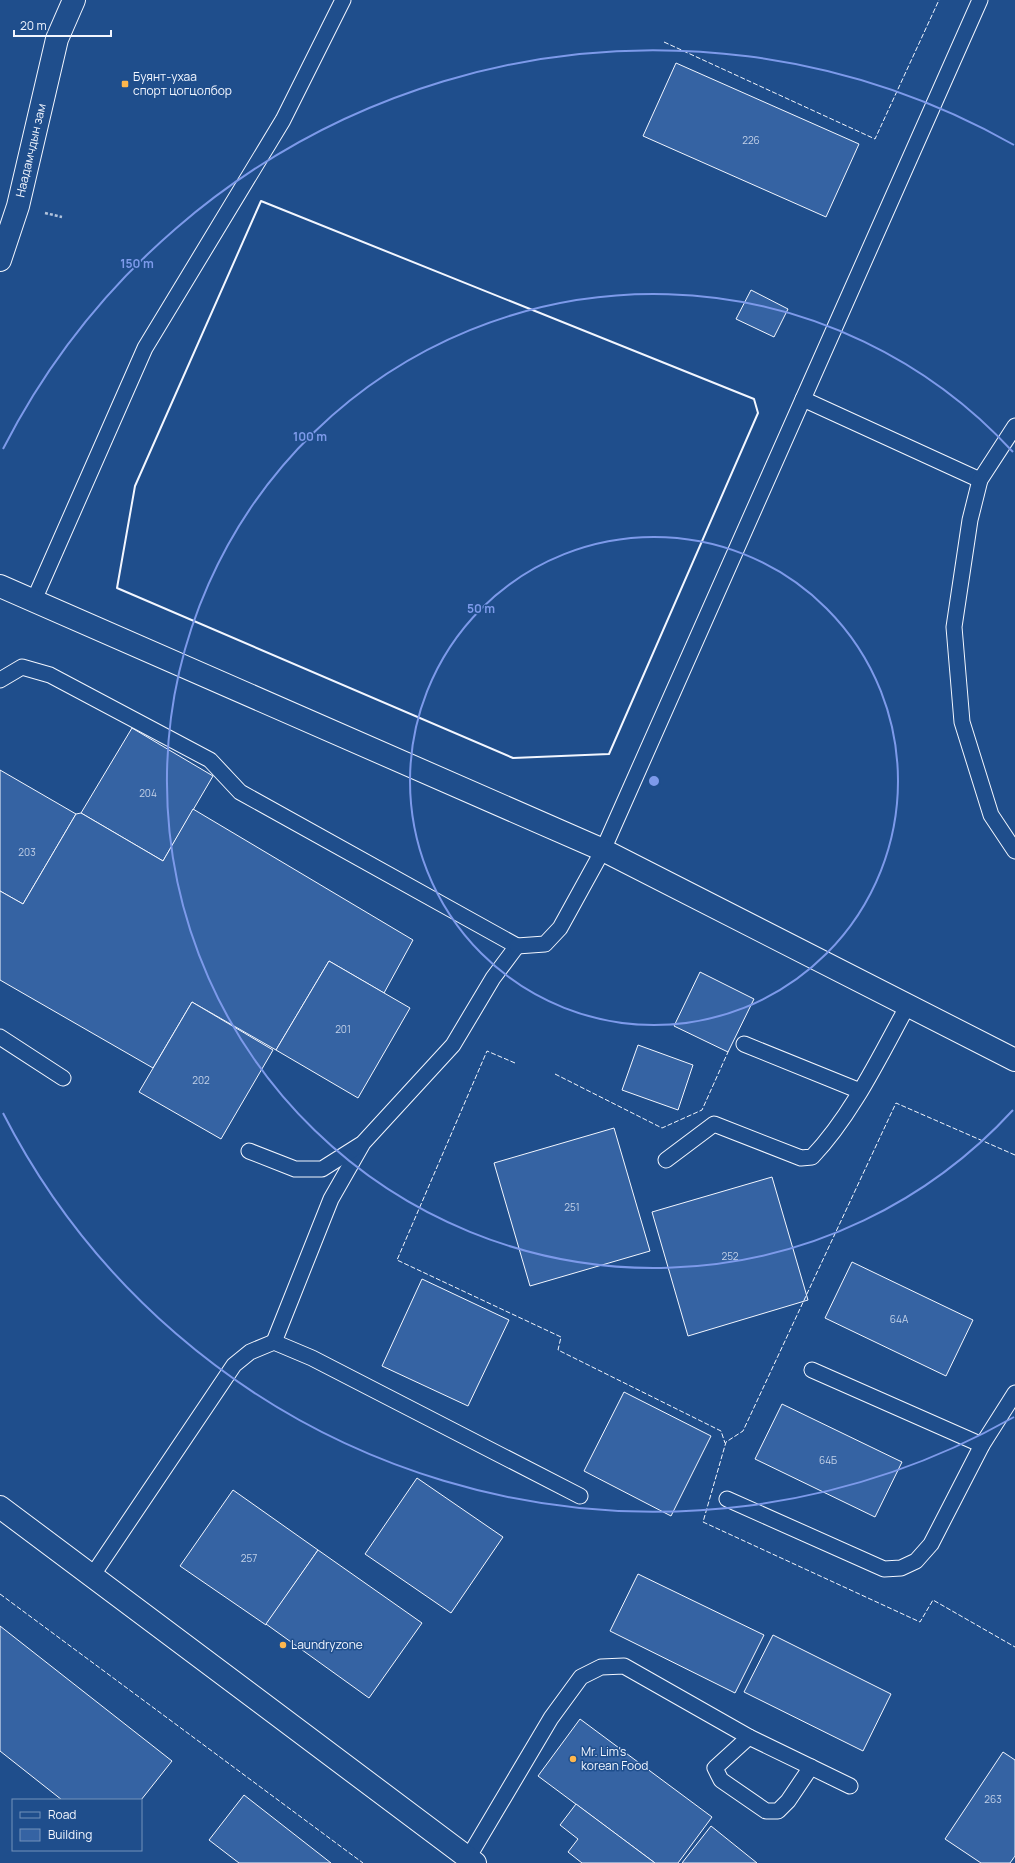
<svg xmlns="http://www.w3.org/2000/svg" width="1015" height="1863" font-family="Manrope,sans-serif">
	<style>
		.building { fill: #3563a3; stroke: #f2f6ff }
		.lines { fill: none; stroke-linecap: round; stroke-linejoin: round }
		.lane-casing { stroke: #f2f6ff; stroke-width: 17 }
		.street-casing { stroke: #f2f6ff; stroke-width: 24 }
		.secondary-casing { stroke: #f2f6ff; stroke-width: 24 }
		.path { stroke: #b3c4dc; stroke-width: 2.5; stroke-dasharray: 3 2; stroke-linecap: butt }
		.lane { stroke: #1f4e8c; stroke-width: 15 }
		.street { stroke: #1f4e8c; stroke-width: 22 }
		.secondary { stroke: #1f4e8c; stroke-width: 22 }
		.fence { stroke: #f2f6ff; stroke-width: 1; stroke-dasharray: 5 2; stroke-linecap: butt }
		.wall { stroke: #f2f6ff; stroke-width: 2 }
		.ring { fill: none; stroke: #7d9aea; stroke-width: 2 }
		.poi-dot { fill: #ffb74d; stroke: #1f4e8c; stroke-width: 1.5 }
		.labels { text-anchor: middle; stroke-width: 3; stroke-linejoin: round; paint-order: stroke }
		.number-label { font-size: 10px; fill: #c3d1e8 }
		.poi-label { font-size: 12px; fill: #f2f6ff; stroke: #1f4e8c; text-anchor: start }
		.street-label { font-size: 12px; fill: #f2f6ff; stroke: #1f4e8c }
		.centre { fill: #7d9aea; stroke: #1f4e8c; stroke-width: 2 }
		.ring-label { font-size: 12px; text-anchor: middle; font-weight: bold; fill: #7d9aea; stroke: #1f4e8c; stroke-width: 3; stroke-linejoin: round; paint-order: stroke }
	</style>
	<rect width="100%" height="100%" fill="#1f4e8c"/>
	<g class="building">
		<path d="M676,63l183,81 -33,73 -183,-81z"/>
		<path d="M751,290l37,19 -14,28 -38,-18z"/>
		<path d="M132,728l81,48 -50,85 -82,-48z"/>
		<path d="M0,770l76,44 -53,90 -23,-13z"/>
		<path d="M193,809l220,131 -29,53 -55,-32 -53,89 -84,-48 -39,66 -153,-88v-89l23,13 53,-90 5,-1 82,48z"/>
		<path d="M329,961l81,47 -52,90 -82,-48z"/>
		<path d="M700,972l54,27 -26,53 -54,-26z"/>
		<path d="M192,1002l81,48 -52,89 -82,-47z"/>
		<path d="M638,1045l55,20 -15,45 -56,-20z"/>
		<path d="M614,1128l36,123 -120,35 -36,-123z"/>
		<path d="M772,1177l36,123 -120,36 -36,-124z"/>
		<path d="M852,1262l121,58 -27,56 -121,-58z"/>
		<path d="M422,1279l87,41 -41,86 -86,-40z"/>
		<path d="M624,1392l87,44 -40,80 -87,-45z"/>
		<path d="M782,1404l120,58 -27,55 -120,-58z"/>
		<path d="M417,1478l86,59 -52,76 -86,-59z"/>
		<path d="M233,1490l85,60 -52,75 -86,-59z"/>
		<path d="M318,1550l104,73 -53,75 -103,-74z"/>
		<path d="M638,1574l126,61 -29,58 -125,-62z"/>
		<path d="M0,1626l172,135 -31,39h-79l-62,-49z"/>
		<path d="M773,1635l118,59 -28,57 -119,-59z"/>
		<path d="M580,1719l132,98 -34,46h-23l-117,-87z"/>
		<path d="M1003,1752l12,8v96l-5,7h-29l-36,-24z"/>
		<path d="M244,1795l87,68h-92l-30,-23z"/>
		<path d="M576,1804l79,59h-73l-14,-11 10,-13 -18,-14z"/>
		<path d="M711,1826l46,37h-75z"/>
	</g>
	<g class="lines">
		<g class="lane-casing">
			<g id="lane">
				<path d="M803,399l177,81"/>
				<path d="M1015,426l-35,54 -10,40 -16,107 8,95 29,93 24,36"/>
				<path d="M34,600l111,-252 138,-228 60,-120"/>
				<path d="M0,680l22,-13 28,8 160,85 30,32 277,154 -24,32 -40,67 -90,98 -32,56 -57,143"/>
				<path d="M517,946l28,-2 15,-16 43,-78 377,-850"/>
				<path d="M0,1037l63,41"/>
				<path d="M744,1044l116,47"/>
				<path d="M249,1151l46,18h27l38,-24"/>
				<path d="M666,1160l48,-36 87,34 11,-1c40,-42 68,-101 96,-152"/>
				<path d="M812,1370l170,75"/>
				<path d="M727,1499l157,70 17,-1 15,-7 15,-17 51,-99 33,-52"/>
				<path d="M92,1576l142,-211 16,-13 24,-10 38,16 268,138"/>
				<path d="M749,1737l-34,31 6,12 45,31h12l10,-10 23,-34"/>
				<path d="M468,1858l83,-140 30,-41 20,-10 23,-1 125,71 101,49"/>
			</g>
		</g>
		<g class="street-casing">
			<g id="street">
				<path d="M0,586l603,264 412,210"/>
				<path d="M0,1507l475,356"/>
			</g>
		</g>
		<g class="secondary-casing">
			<g id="secondary">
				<path id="s1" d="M0,260l18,-54 39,-167 17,-39"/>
			</g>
		</g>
		<path class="path" d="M45,213l17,4"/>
		<use href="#lane" class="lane"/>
		<use href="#street" class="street"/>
		<use href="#secondary" class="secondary"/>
		<g class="fence">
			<path d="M664,42l211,97 64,-139"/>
			<path d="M515,1063l-28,-12 -90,209 164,77 -3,13 163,81 4,12"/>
			<path d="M555,1074l107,54 40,-18 26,-58"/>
			<path d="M1015,1155l-119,-52 -153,328 -17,11 -23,80 217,100 13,-22 82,47"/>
			<path d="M0,1594l363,269"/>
		</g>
		<path class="wall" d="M261,201l493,198 4,14 -149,341 -96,4 -396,-170 18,-102z"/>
	</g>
	<g class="ring">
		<circle cx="654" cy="781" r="244"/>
		<path d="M1013 1110A487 487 0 1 1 1013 452"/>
		<path d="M1014 1417A731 731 0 0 1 3 1113M3 449A731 731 0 0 1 1014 145"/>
	</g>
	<g class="poi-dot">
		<rect x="121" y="80" width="8" height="8" rx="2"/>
		<circle cx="283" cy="1645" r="4"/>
		<circle cx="573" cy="1759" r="4"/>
	</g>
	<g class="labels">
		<g class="number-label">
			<text x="751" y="144">226</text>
			<text x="148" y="797">204</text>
			<text x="27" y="856">203</text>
			<text x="343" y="1033">201</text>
			<text x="201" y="1084">202</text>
			<text x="572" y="1211">251</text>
			<text x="730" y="1260">252</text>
			<text x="899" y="1323">64А</text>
			<text x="828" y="1464">64Б</text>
			<text x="249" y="1562">257</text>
			<text x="993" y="1803">263</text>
		</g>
		<g class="poi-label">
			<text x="133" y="81">Буянт-ухаа<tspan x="133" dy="14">спорт цогцолбор</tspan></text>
			<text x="291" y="1649">Laundryzone</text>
			<text x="581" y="1756">Mr. Lim's<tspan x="581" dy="14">korean Food</tspan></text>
		</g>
		<g class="street-label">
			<text dy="4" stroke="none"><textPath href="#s1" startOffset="114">Наадамчдын зам</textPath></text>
		</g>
	</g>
	<circle cx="654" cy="781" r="6" class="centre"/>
	<g class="ring-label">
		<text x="137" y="268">150 m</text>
		<text x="310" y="441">100 m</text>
		<text x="481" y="613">50 m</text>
	</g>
	<rect x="12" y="1799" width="130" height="52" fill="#1f4e8c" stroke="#7391ba"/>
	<rect x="20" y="1812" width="20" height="6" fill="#1f4e8c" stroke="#7391ba"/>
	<text x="48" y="1819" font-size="12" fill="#f2f6ff">Road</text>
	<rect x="20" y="1829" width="20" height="12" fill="#3563a3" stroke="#7391ba"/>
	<text x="48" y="1839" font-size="12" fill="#f2f6ff">Building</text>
	<path d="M14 30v6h97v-6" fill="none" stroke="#f2f6ff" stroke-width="2"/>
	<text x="20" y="30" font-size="12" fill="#f2f6ff" stroke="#1f4e8c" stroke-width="3" paint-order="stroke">20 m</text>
</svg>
